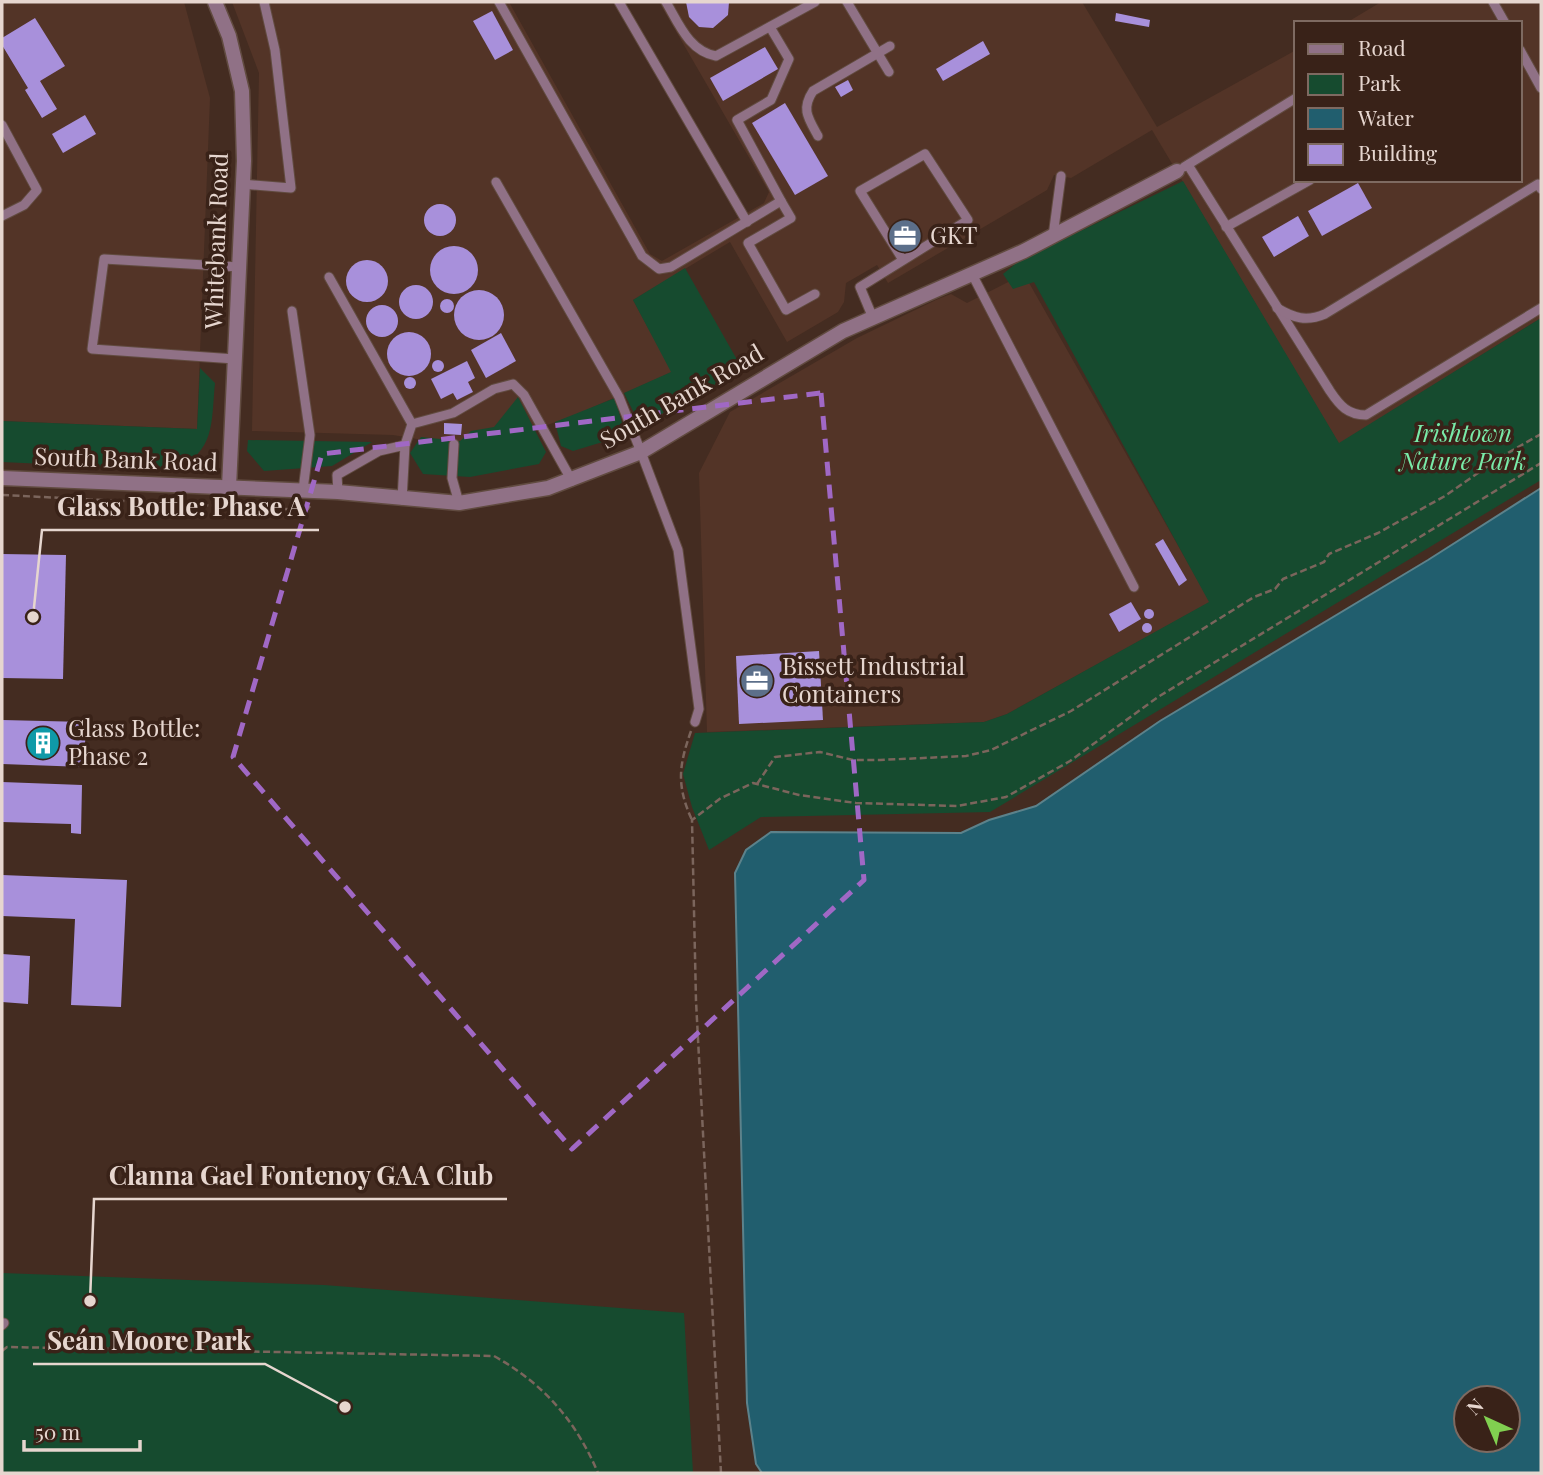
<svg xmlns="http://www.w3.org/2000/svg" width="1543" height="1475" font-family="'Playfair Display',serif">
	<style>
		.built { fill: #533427 }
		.green { fill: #164b2f }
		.water { fill: #215e6e; stroke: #5c828b; stroke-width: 2; fill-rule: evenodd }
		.building { fill: #a890db }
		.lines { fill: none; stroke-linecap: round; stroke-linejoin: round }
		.lane-casing { stroke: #614b40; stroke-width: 11 }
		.street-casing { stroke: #614b40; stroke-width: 17 }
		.path { stroke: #7b655c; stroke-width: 2.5; stroke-dasharray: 7 3.5; stroke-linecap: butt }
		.lane { stroke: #907186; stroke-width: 9 }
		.street { stroke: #907186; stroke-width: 14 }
		.marked { fill: none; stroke: #a068c5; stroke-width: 5; stroke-dasharray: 14 9; stroke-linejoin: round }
		.labels { text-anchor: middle; stroke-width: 7; stroke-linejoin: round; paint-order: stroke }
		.poi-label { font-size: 24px; fill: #e6d6cf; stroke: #392218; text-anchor: start }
		.street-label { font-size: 24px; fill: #e6d6cf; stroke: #392218 }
		.park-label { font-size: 24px; font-style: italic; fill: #79eaa8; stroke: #392218 }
		.leader { fill: none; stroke: #e6d6cf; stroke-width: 2.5 }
		.callout-dot { fill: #e6d6cf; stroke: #392218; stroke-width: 2.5 }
		.callout-label { font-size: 26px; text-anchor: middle; font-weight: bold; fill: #e6d6cf; stroke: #392218; stroke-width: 7; stroke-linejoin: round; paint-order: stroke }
	</style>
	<rect width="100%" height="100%" fill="#442c21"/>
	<g class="built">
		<path d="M2,2h182l26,96 -13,331 -195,-8z"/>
		<path d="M232,2h277l141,252 12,7 102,-58 5,-11 -110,-190h423l75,125 139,-77v130h224v-157h-174l35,-21h160v316l-202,126 -187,-314 -81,48 -17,-3 -7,15 -159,93 -11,-18 -31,18 -2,19 -6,10 -51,30 -57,-100 -97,58 39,72 -92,41 -71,26 -74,3 -42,-7 -141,-4 7,-358z"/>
		<path d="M1024,274l186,328 -203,112 -23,8 -277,10 -8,-259 31,-61 127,-74 81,-39 13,-5 16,9z"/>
	</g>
	<g class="green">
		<path d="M1183,181l156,262 202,-125v162l-551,332 -229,5 -52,33 -17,-43 -9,-33 12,-41 289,-11 23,-8 202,-112 -175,-320 -21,7 -10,-15 16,-13z"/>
		<path d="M685,268l59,104 -104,53 -16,-32 47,-21 -38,-72z"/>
		<path d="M200,368l15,15c-4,40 1,68 -41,87l-172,-8v-41l195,8z"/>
		<path d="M518,397l28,55 -7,12 -69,13 -47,-3 -13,-21 11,-16 39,4 11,-10 23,-4z"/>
		<path d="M615,398l9,32 -5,7 -46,14 -12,-5 -6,-24z"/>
		<path d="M248,440l124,2 -40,24 -68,5 -17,-20z"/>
		<path d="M2,1273l322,12 360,28 9,160h-691z"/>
	</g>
	<path class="water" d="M1541,488v985h-779l-6,-9 -9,-61 -12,-530 11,-23 25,-18 190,1 28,-13 47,-14 124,-85 268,-161zM1466,1398h42v42h-42z"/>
	<g class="building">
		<path d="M686,2h43l-1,13 -15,13 -14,-1 -10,-10z"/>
		<path d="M492,11l21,39 -18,10 -22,-39z"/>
		<path d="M1116,13l34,7 -1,7 -34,-6z"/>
		<path d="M35,18l30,48 -25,15 17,28 -15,9 -17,-28 3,-2 -26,-43v-7z"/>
		<path d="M983,41l7,13 -47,27 -7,-12z"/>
		<path d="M765,47l13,22 -55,32 -13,-23z"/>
		<path d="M848,80l5,10 -12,7 -6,-10z"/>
		<path d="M785,103l43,73 -33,19 -43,-72z"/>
		<path d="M85,115l11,19 -33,19 -11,-19z"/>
		<path d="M1358,183l14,25 -50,28 -14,-25z"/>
		<circle cx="440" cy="220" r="16"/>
		<path d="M1298,216l11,20 -35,21 -12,-20z"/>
		<circle cx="454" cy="270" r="24"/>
		<circle cx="367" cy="281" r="21"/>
		<circle cx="416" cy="302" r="17"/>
		<circle cx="479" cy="315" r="25"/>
		<circle cx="447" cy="306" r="7"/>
		<circle cx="382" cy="321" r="16"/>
		<circle cx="409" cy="354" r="22"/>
		<path d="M501,333l15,28 -30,17 -15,-28z"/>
		<circle cx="438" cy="366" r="6"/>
		<path d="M467,361l8,17 -7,4 5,10 -16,8 -4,-7 -12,6 -10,-20z"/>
		<circle cx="410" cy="383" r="6"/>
		<path d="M444,423l18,1 -1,11 -17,-1z"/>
		<path d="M1163,539l24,41 -8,6 -24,-42z"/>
		<path d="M2,554l64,1 -3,124 -61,-1z"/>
		<path d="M1131,602l10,17 -22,13 -10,-18z"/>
		<circle cx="1149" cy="614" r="5"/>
		<circle cx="1147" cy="628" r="5"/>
		<path d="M819,651l4,69 -84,4 -3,-68z"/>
		<path d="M2,720l84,2 -2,45 -82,-3z"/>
		<path d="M2,782l80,3 -1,49 -10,-1v-9l-69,-2z"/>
		<path d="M2,875l125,5 -6,127 -50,-2 4,-86 -73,-3z"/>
		<path d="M2,954l28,2 -2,48 -26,-2z"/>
	</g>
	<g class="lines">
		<g class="lane-casing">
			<g id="lane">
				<path d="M499,2l143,254 17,13 12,-2 110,-66 -44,-81 34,-20 18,-41 -19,-32"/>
				<path d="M619,2l128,220"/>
				<path d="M666,2c13,22 23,49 50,54l99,-54"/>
				<path d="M847,2l42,70"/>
				<path d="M1493,2l12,21"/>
				<path d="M1520,50l21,38"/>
				<path d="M2,125l35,65 -13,15 -22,11"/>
				<path d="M818,136c-10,-18 -17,-27 -5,-45l77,-45"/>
				<path d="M1188,165l142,226c10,15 18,24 36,24l175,-107"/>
				<path d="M1184,167l112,-69"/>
				<path d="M496,182l123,215 22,55 37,98 21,159 -4,13"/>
				<path d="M242,184l49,4 -16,-138 -11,-48"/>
				<path d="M781,201l10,17 -43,25 38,67 29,-16"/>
				<path d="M1226,227l84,-47"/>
				<path d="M1053,236l8,-60"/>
				<path d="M972,274l162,313"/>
				<path d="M329,277l83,147"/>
				<path d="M1277,308c17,10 29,14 48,6l213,-130 3,5"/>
				<path d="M292,311l18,124 -7,55"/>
				<path d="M873,318l-13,-31 108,-67 -43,-66 -65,37 43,69"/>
				<path d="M235,359l-143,-10 12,-90 135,8"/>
				<path d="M454,444l-2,34 7,25"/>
				<path d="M405,445l7,-21 41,-11 41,-24 19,-5 11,11 48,86"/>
				<path d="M338,492l-1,-17 42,-24 26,-6 -3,55"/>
				<path d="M2,1325l2,-2"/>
			</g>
		</g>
		<g class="street-casing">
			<g id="street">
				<path d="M215,2l14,34 13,55 2,70 -15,326"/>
				<path d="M2,478l336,14 121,11 89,-15 93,-36 202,-121 181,-80 153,-80"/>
			</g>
		</g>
		<g class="path">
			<path d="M2,495l305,15 3,-4"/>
			<path d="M691,731c-12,34 -15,54 1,89"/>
			<path d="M757,784l18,-27 45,-5 33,8h27l86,-4 25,-6 80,-39 183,-114 21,-8 8,-10 41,-17 5,-8 49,-21 67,-37 56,-39 40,-23"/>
			<path d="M2,1351l5,-4 487,9c50,28 82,65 104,117"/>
			<path d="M721,1473l-25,-472 -4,-181 29,-22 32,-15 46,12 57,8 101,3 49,-9 64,-36 88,-64 383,-234"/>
		</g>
		<use href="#lane" class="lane"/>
		<use href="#street" class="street"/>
	</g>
	<path class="marked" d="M821,393l43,487 -292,269 -339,-392 89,-303z"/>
	<defs>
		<g id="office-disc" transform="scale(1.75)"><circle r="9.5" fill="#5c6f8a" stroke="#392218"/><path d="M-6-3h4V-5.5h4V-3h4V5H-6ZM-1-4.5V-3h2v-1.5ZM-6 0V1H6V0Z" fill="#fff"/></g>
		<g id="building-disc" transform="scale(1.75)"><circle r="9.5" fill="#0f9aa8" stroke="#392218"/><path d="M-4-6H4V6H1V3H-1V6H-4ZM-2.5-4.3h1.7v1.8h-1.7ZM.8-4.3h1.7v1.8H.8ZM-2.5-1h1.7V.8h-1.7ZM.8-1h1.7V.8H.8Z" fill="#fff"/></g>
	</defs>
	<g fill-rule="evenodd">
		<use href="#office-disc" x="905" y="236"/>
		<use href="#office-disc" x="757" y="681"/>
		<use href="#building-disc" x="43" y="743"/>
	</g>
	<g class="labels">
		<g class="poi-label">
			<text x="930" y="244">GKT</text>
			<text x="782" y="675">Bissett Industrial<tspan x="782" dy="28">Containers</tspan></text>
			<text x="68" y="737">Glass Bottle:<tspan x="68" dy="28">Phase 2</tspan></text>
		</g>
		<g class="street-label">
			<text transform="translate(217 241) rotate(-88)" y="8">Whitebank Road</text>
			<text transform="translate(682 397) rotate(-30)" y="8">South Bank Road</text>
			<text transform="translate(126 460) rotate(2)" y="8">South Bank Road</text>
		</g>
		<g class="park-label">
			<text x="1463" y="442">Irishtown<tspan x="1463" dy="28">Nature Park</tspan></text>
		</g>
	</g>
	<path class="leader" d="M33 617L42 530H319M90 1301L94 1199H507M345 1407L265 1364H33"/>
	<g class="callout-dot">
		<circle cx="33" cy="617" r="7"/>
		<circle cx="90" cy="1301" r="7"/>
		<circle cx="345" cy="1407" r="7"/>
	</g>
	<g class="callout-label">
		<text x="181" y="516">Glass Bottle: Phase A</text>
		<text x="301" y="1185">Clanna Gael Fontenoy GAA Club</text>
		<text x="149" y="1350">Seán Moore Park</text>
	</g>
	<rect width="1543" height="1475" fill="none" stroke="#e6d6cf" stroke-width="7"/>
	<rect x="1294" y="21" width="228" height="161" fill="#392218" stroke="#7e6a61" stroke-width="2"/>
	<rect x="1308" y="44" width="35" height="10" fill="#907186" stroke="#7e6a61" stroke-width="2"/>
	<text x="1358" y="56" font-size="21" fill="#e6d6cf">Road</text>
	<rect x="1308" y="74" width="35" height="21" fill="#164b2f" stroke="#7e6a61" stroke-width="2"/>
	<text x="1358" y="91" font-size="21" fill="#e6d6cf">Park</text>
	<rect x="1308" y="108" width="35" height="21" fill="#215e6e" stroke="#7e6a61" stroke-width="2"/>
	<text x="1358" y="126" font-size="21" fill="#e6d6cf">Water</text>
	<rect x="1308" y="144" width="35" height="21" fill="#a890db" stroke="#7e6a61" stroke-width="2"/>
	<text x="1358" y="161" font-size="21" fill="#e6d6cf">Building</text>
	<g transform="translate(1487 1419) rotate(316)"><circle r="33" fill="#392218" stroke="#7e6a61" stroke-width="2"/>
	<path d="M0-5L12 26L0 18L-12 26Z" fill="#81d050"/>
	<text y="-10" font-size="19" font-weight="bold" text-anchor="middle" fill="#e6d6cf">N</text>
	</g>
	<path d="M24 1440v10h116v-10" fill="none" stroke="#e6d6cf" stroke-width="3.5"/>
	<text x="35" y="1440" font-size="21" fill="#e6d6cf" stroke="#392218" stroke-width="5" paint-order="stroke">50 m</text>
</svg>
